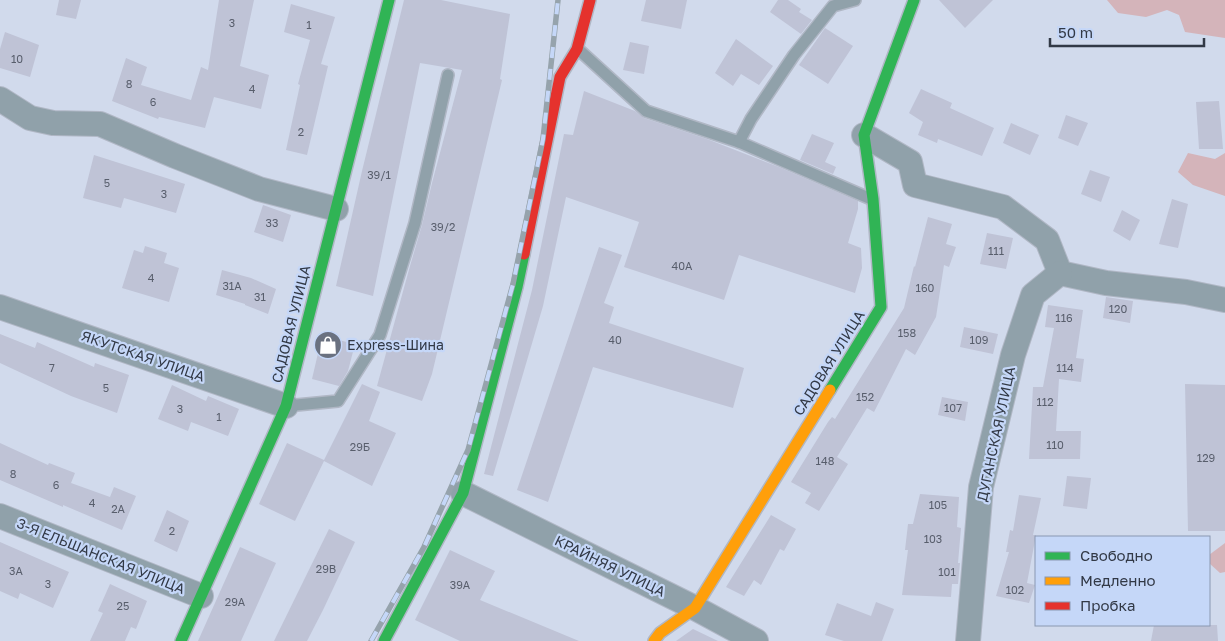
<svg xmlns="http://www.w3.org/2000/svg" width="1225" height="641" font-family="'Golos Text',sans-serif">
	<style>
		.green { fill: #d4b4ba }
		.building { fill: #bfc3d6 }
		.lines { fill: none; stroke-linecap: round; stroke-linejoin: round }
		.lane-casing { stroke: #b0b7c5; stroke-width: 14 }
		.street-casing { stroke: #b0b7c5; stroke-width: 26 }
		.fast-casing { stroke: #b0b7c5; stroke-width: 14 }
		.slow-casing { stroke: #b0b7c5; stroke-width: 14 }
		.jam-casing { stroke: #b0b7c5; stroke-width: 14 }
		.lane { stroke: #90a1aa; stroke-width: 11 }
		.street { stroke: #90a1aa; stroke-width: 24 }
		.fast { stroke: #30b455; stroke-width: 11 }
		.slow { stroke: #ff9f0a; stroke-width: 11 }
		.jam { stroke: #e5322d; stroke-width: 11 }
		.rail-casing { stroke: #96a3ac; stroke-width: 5.5 }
		.rail { stroke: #c5d7f8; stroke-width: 4; stroke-dasharray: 11; stroke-linecap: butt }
		.labels { text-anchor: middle; stroke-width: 4.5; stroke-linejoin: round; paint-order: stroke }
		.number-label { font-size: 11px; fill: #585e6c }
		.street-label { font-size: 14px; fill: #323946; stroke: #c5d7f8 }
		.poi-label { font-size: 14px; fill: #323946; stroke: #c5d7f8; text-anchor: start }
	</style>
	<rect width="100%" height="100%" fill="#d1daec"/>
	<g class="green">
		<path d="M1107,0h118v38l-40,-6 -6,-17 -12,-5 -21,7 -28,-4z"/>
		<path d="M1188,153l27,6 10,-6v43l-32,-11 -15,-13z"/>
		<path d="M1225,543v29l-5,1 -11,-10v-8z"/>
	</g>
	<g class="building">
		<path d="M59,0h22l-5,19 -20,-4z"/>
		<path d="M219,0h35l-14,66 29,9 -8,34 -47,-12 -9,31 -46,-11 -1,2 -46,-18 14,-43 21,9 -6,18 50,15 10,-33 7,3z"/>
		<path d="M404,0h37l69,14 -10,65 2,1 -70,294 -10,27 -45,-15 33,-120 12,-41 10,-42 30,-113 -42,-7 -47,233 -37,-10 26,-115z"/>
		<path d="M646,0h41l-6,29 -40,-8z"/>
		<path d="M778,0h10l13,9 -2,3 13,8 -11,14 -31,-22z"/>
		<path d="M939,0h54l-28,28z"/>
		<path d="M291,4l44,13 -14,47 7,2 -21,89 -21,-5 14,-65 -2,-1 12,-44 -26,-8z"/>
		<path d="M825,28l28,18 -25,38 -29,-19z"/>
		<path d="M5,32l34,13 -9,32 -30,-9v-19z"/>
		<path d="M736,39l37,27 -14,19 -18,-11 -8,12 -18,-13z"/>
		<path d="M630,42l19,4 -5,28 -21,-4z"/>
		<path d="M921,89l31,14 -2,5 44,20 -12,28 -44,-17 -1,4 -19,-8 5,-13 -14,-9z"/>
		<path d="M584,91l51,20 9,7 63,21 72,28 79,34v8l-10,34 13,5 1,20 -7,25 -116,-38 -15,45 -100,-33 15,-45 -73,-25 -23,109 -50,170 -9,-2 48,-184 32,-156 9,1z"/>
		<path d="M1219,101l4,48h-24l-3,-47z"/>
		<path d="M1066,115l22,8 -10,23 -20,-8z"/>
		<path d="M1011,123l28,12 -9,20 -27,-12z"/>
		<path d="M812,134l22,9 -9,19 11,5 -3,7 -33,-14z"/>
		<path d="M94,155l91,29 -9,29 -52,-15 -3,10 -38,-10z"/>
		<path d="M1090,170l20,7 -9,25 -20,-8z"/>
		<path d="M1172,199l16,5 -10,44 -19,-4z"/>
		<path d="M263,205l28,10 -8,27 -29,-10z"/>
		<path d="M1122,210l18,10 -10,21 -17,-10z"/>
		<path d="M928,217l24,7 -6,20 10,3 -7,20 -5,-2 -8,52 -21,38 -9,-6 -32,63 -7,-4 -30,49 11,7 -29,47 -14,-8 6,-10 -20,-11 37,-60 4,-5 3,2 69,-111 10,-42 1,1z"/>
		<path d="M987,233l26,5 -7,31 -26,-5z"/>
		<path d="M145,246l22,7 -3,10 15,5 -10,34 -47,-14 12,-38 9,3z"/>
		<path d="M599,247l23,8 -18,48 10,4 -5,16 135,45 -11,40 -140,-41 -45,135 -31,-12z"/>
		<path d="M222,270l29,8 25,11 -8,25 -23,-9v-1l-29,-9z"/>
		<path d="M1106,297l27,4 -3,22 -27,-5z"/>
		<path d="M1048,305l35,5 -7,48 8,1 -3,23 -22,-3 -3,52h25l-1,28h-51l4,-72h10l11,-59 -9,-1z"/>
		<path d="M964,327l34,7 -5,20 -33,-7z"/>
		<path d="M0,334l35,14 2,-6 57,25 1,-4 34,12 -12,38 -46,-17 -71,-33z"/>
		<path d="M322,336l33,8 -7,27 -9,15 -27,-7z"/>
		<path d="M362,384l18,8 -11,29 27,12 -24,53 -48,-25 -29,60 -36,-17 28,-61 37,17z"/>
		<path d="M1185,384l40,1v146h-37z"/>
		<path d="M172,385l34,16 2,-5 31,13 -11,27 -37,-14 -3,9 -30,-12z"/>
		<path d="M942,397l26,5 -3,19 -27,-6z"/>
		<path d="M0,443l48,22 1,-2 26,10 -4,10 39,14 4,-10 22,9 -14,34 -59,-25v2l-63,-27z"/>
		<path d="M1067,476l24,2 -4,31 -24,-3z"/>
		<path d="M920,494l39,3 -2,30 4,1 -3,35h2l-2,21h-6l-1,13 -49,-2 6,-45h-3l3,-26h5z"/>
		<path d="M1019,495l22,3 -8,37h3l-9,48 8,2 -6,18 -33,-7 13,-44h-3l4,-22 3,1z"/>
		<path d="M167,510l22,11 -12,31 -23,-11z"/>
		<path d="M771,515l25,14 -12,22 -4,-2 -19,36 -7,-5 -10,16 -18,-9z"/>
		<path d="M329,529l26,13 -32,68 -16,31h-33z"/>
		<path d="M0,542l69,30 -16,36 -33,-15 -2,6 -18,-8z"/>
		<path d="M240,547l36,16 -35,78h-43z"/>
		<path d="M450,550l45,21 -15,29 99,41h-119l-45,-21z"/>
		<path d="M110,584l37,17 -11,28 -5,-2 -6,14h-35l13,-28 -5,-2z"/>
		<path d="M876,602l18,7 -12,32h-38l-19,-6 12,-32 34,13z"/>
		<path d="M1154,625h63l1,16h-67z"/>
		<path d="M693,629l25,12h-42z"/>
	</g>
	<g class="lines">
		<g class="lane-casing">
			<g id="lane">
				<path d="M578,49l68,62 93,31 132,57"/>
				<path d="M739,142l12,-23 43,-64 39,-49 22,-6"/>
				<path d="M286,406l52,-5 42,-66 35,-112 33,-148"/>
			</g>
		</g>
		<g class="street-casing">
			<g id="street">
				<path d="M0,99l30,19 23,5 47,1 75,32 84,33 77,20"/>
				<path d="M864,135l46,27 5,23 88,22 44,33 13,33 46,10 80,9 39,8"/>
				<path d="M0,307l286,99"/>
				<path d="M463,493l232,115 61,33"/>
				<path d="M0,516l201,80"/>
				<path d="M968,641l13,-154 32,-132 20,-60 27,-22"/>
			</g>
		</g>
		<g class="fast-casing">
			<g id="fast">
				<path d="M830,390l51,-83 -8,-108 -9,-64 50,-135"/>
				<path d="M181,641l105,-235 103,-406"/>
				<path d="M384,641l79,-148 54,-206 7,-33"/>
			</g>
		</g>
		<g class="slow-casing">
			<path id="slow" d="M654,641l6,-8 35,-25 135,-218"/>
		</g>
		<g class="jam-casing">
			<path id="jam" d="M524,254l36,-177 17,-28 13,-49"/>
		</g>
		<use href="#lane" class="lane"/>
		<use href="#street" class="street"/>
		<use href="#fast" class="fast"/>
		<use href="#slow" class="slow"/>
		<use href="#jam" class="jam"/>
		<g class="rail-casing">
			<path id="rail" d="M371,641l53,-94 44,-97 45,-166 30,-145 15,-139"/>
		</g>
		<use href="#rail" class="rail"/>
	</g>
	<defs>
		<g id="shop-disc" transform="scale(1.4375)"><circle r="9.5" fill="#6a7180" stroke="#c5d7f8"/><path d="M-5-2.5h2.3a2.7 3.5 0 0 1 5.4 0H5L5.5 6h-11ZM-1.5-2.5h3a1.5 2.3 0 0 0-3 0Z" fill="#fff"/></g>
	</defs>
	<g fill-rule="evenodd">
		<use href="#shop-disc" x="328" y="345"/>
	</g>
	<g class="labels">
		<g class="number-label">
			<text x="232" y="27">3</text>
			<text x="309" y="29">1</text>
			<text x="17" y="63">10</text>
			<text x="129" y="88">8</text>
			<text x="252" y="93">4</text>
			<text x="153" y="106">6</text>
			<text x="301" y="136">2</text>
			<text x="379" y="179">39/1</text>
			<text x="107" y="187">5</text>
			<text x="164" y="198">3</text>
			<text x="272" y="227">33</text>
			<text x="443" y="231">39/2</text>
			<text x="996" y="255">111</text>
			<text x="682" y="270">40А</text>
			<text x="151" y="282">4</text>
			<text x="232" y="290">31А</text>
			<text x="925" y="292">160</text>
			<text x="260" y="301">31</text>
			<text x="1118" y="313">120</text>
			<text x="1064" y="322">116</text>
			<text x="907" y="337">158</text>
			<text x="615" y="344">40</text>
			<text x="979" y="344">109</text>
			<text x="52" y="372">7</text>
			<text x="1065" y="372">114</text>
			<text x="106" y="392">5</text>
			<text x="865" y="401">152</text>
			<text x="1045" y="406">112</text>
			<text x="953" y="412">107</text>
			<text x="180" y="413">3</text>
			<text x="219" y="421">1</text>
			<text x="1055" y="449">110</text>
			<text x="360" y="451">29Б</text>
			<text x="1206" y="462">129</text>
			<text x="825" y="465">148</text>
			<text x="13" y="478">8</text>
			<text x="56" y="489">6</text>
			<text x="92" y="507">4</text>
			<text x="938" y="509">105</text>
			<text x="118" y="513">2А</text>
			<text x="172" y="535">2</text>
			<text x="933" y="543">103</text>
			<text x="326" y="573">29В</text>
			<text x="16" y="575">3А</text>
			<text x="947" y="576">101</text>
			<text x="48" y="588">3</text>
			<text x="460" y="589">39А</text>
			<text x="1015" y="594">102</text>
			<text x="235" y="606">29А</text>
			<text x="123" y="610">25</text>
		</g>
		<g class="street-label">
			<text transform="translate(291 324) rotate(-76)" y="5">САДОВАЯ УЛИЦА</text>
			<text transform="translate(143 356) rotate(19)" y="5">ЯКУТСКАЯ УЛИЦА</text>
			<text transform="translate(829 363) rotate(-58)" y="5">САДОВАЯ УЛИЦА</text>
			<text transform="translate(996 434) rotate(-78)" y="5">ДУГАНСКАЯ УЛИЦА</text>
			<text transform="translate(101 556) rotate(22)" y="5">3-Я ЕЛЬШАНСКАЯ УЛИЦА</text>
			<text transform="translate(610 566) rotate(26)" y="5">КРАЙНЯЯ УЛИЦА</text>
		</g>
		<g class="poi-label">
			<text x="347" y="350">Express-Шина</text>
		</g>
	</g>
	<rect x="1035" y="536" width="175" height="90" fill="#c5d7f8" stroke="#8a98b1"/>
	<rect x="1045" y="552" width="25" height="8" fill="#30b455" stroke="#8a98b1"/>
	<text x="1080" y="561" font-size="15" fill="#323946">Свободно</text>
	<rect x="1045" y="577" width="25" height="8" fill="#ff9f0a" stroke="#8a98b1"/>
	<text x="1080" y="586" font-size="15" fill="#323946">Медленно</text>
	<rect x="1045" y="602" width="25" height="8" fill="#e5322d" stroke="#8a98b1"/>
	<text x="1080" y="611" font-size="15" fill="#323946">Пробка</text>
	<path d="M1050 38v8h154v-8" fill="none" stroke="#323946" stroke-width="2.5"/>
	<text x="1058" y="38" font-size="15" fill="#323946" stroke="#c5d7f8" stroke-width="4" paint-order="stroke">50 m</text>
</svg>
